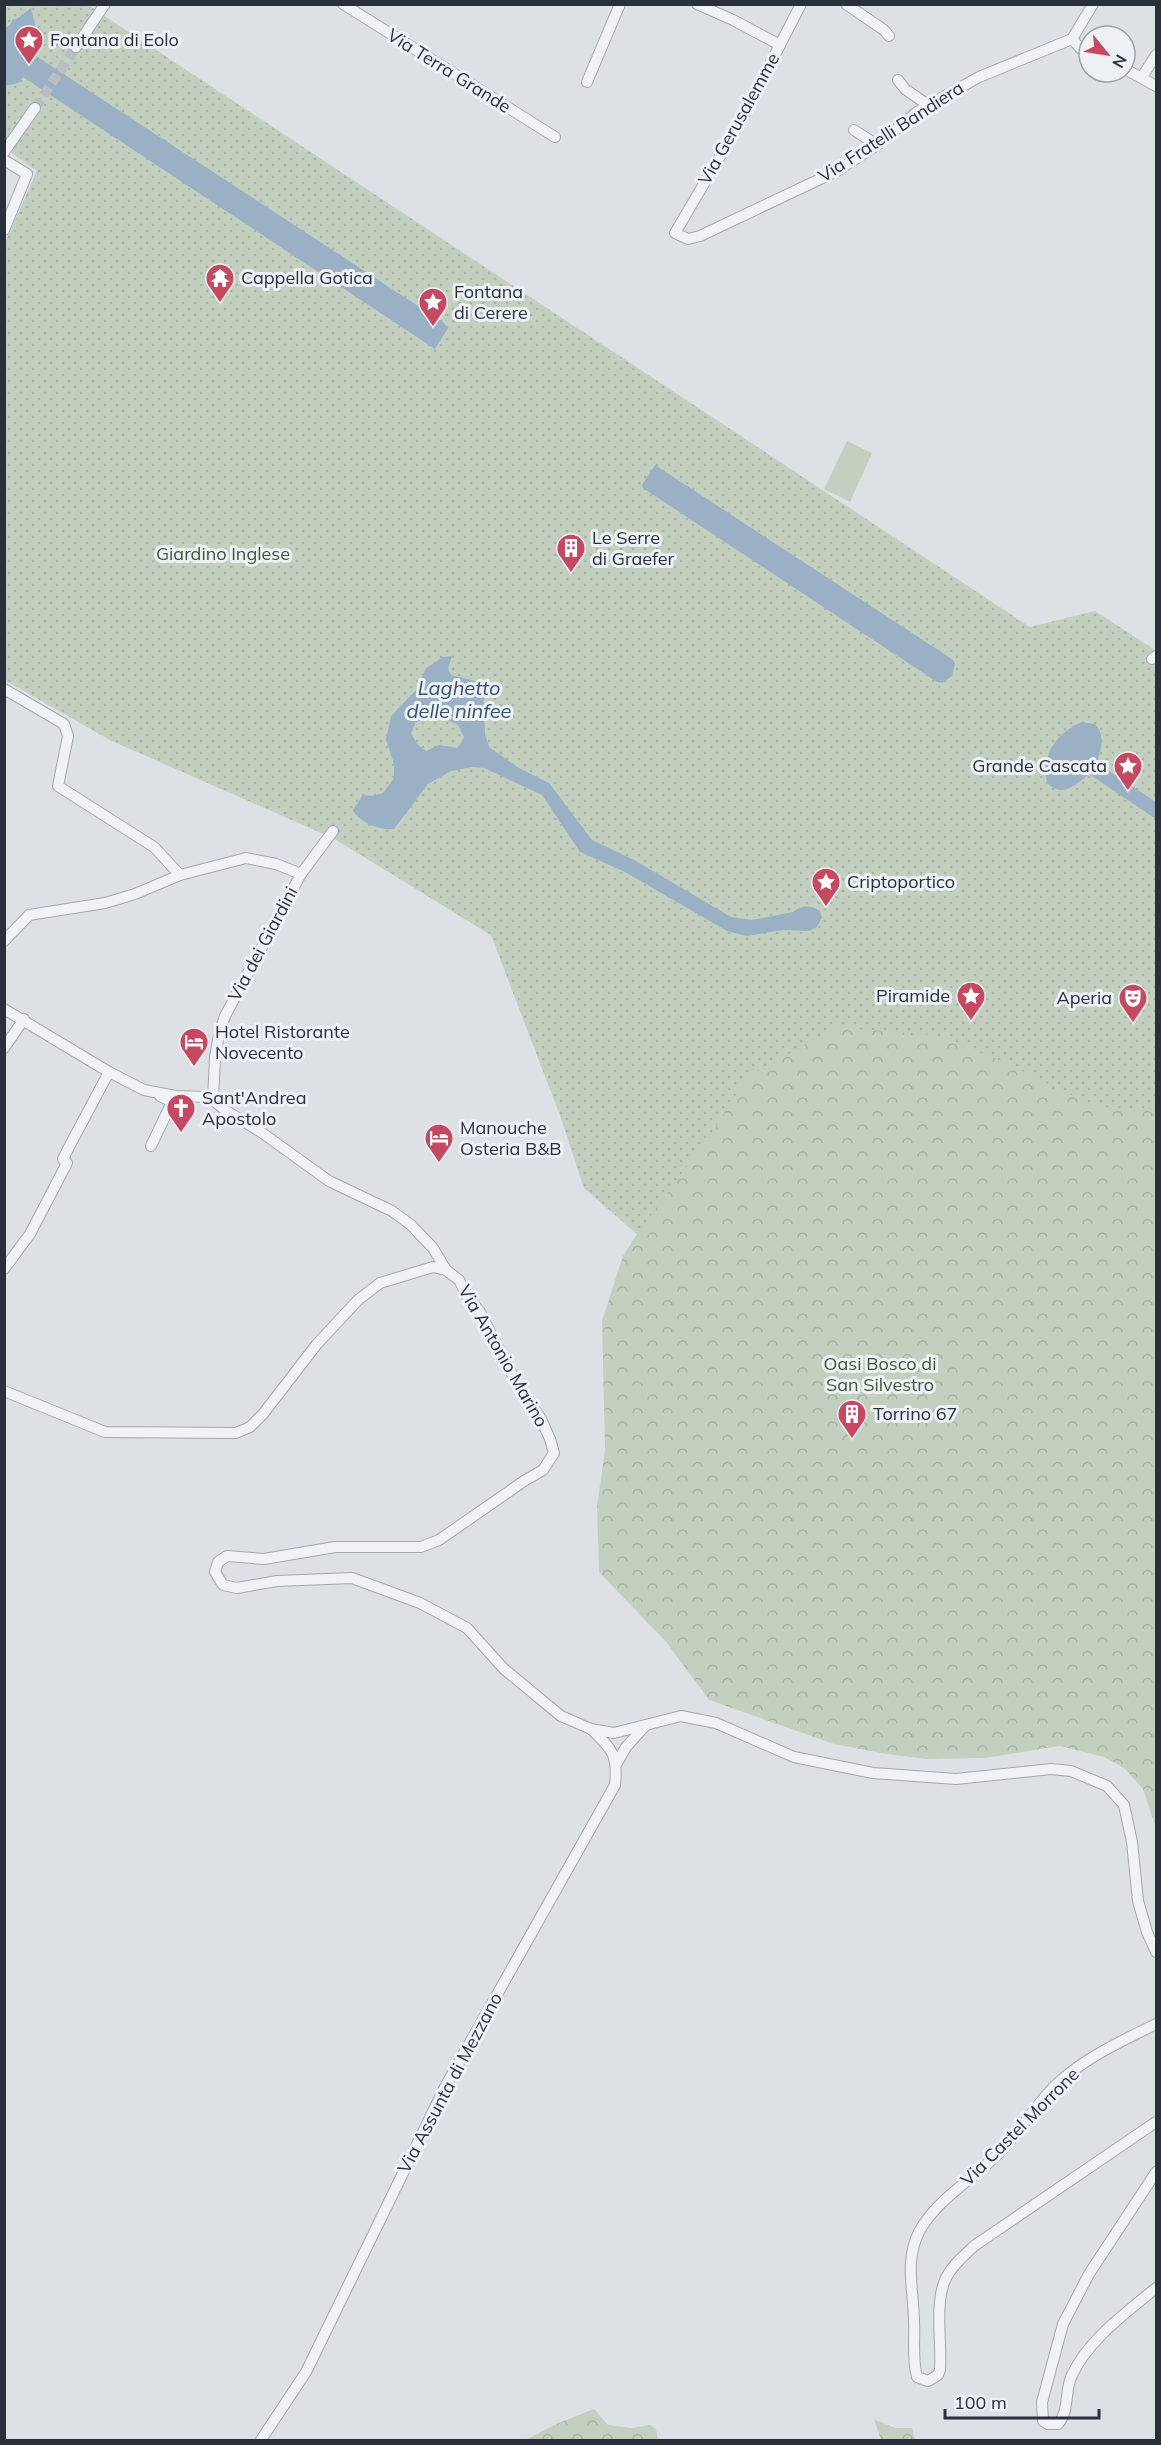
<svg xmlns="http://www.w3.org/2000/svg" width="1161" height="2445" font-family="Mulish,sans-serif">
	<style>
		.forest { fill: url(#forest-crowns) }
		.park { fill: url(#park-dots) }
		.pitch { fill: #c4d0bf }
		.water { fill: #9ab1c5; fill-rule: evenodd }
		.lines { fill: none; stroke-linecap: round; stroke-linejoin: round }
		.minor-tunnel { stroke: #b9bec4; stroke-width: 10; stroke-dasharray: 10 5; stroke-linecap: butt }
		.minor-casing { stroke: #a3a8b0; stroke-width: 12 }
		.minor { stroke: #f0f2f5; stroke-width: 10 }
		.labels { text-anchor: middle; stroke-width: 6; stroke-linejoin: round; paint-order: stroke }
		.poi-label { font-size: 18px; fill: #28303c; stroke: #edf0f4; text-anchor: start }
		.street-label { font-size: 18px; fill: #28303c; stroke: #edf0f4 }
		.park-label { font-size: 18px; fill: #3e5736; stroke: #edf0f4 }
		.water-label { font-size: 20px; font-style: italic; fill: #35506d; stroke: #edf0f4 }
	</style>
	<defs>
		<pattern id="forest-crowns" width="20" height="18" patternUnits="userSpaceOnUse" patternTransform="scale(1.5)"><rect width="20" height="18" fill="#c4d0bf"/><path d="M2 6a3 3 0 1 1 6 0M12 15a3 3 0 1 1 6 0" fill="none" stroke="#a8b3a5"/></pattern>
		<pattern id="park-dots" width="8" height="8" patternUnits="userSpaceOnUse" patternTransform="scale(1.5)"><rect width="8" height="8" fill="#c4d0bf"/><path d="M2 2h.1M6 6h.1" fill="none" stroke="#a8b3a5" stroke-width="1.8" stroke-linecap="round"/></pattern>
	</defs>
	<rect width="100%" height="100%" fill="#dde1e6"/>
	<g class="forest">
		<path d="M5,148l1151,671v1009l-13,-39 -19,-21 -20,-11 -44,-11 -75,12 -59,1 -40,-5 -52,-10 -125,-44 -42,-57 -68,-71 -2,-66 8,-56 -3,-129 21,-65 14,-22 -53,-46 -24,-73 -69,-180 -156,-96 -225,-99 -105,-60v-437l32,-72z"/>
		<path d="M594,2409l14,16 23,3 19,-3 6,4 2,11h-133l31,-16z"/>
		<path d="M874,2419l21,9h17l3,12h-34z"/>
	</g>
	<path class="park" d="M5,5h83l942,622 65,-16 57,37 4,5v453l-22,5 -14,-1 -34,-8 -94,-45 -56,-22 -100,-8 -89,50 -34,54 -76,103 -53,-46 -24,-73 -69,-180 -156,-96 -225,-99 -105,-60v-437l32,-72 -32,-23z"/>
	<path class="pitch" d="M847,441l25,12 -22,49 -26,-13z"/>
	<g class="water">
		<path d="M31,8l10,41 -5,7 408,267 4,5 -13,21 -412,-272 -5,6 -13,3v-58l5,-3 3,-6 2,1z"/>
		<path d="M655,465l297,194 3,4 -3,13 -10,7 -5,-1 -294,-194 -1,-3z"/>
		<path d="M452,656l-4,12 3,7 28,7 4,7 2,45 4,13 30,21 30,15 43,57 44,21 95,56 21,3 41,-8c9,-7 17,-7 27,-1l2,7 -6,10 -7,3 -26,-1 -36,6 -20,-5 -102,-59 -45,-20 -38,-57 -58,-27 -12,-1 -21,4 -23,13 -34,45c-13,2 -36,-7 -41,-19l10,-15 10,1 10,-3 11,-15v-14l-8,-24 5,-24 28,-29 6,-18 18,-12zM430,716h9l19,9 6,12 -6,11 -19,-3 -13,6 -9,-7 -6,-11 5,-11z"/>
		<path d="M1082,722l13,2c11,12 6,25 2,39l59,39v17l-67,-45c-12,10 -27,24 -41,10 -10,-26 11,-54 34,-62z"/>
	</g>
	<g class="lines">
		<path class="minor-tunnel" d="M35,108l41,-61"/>
		<g class="minor-casing">
			<g id="minor">
				<path d="M343,4l212,133"/>
				<path d="M697,4l36,16 47,25"/>
				<path d="M801,4l-59,115 -67,114 13,6 12,-3 137,-65 40,-26 40,-33 62,-35 93,-38 21,-35"/>
				<path d="M846,4l38,26 5,6"/>
				<path d="M1072,39l9,10 8,3"/>
				<path d="M76,47l29,-43"/>
				<path d="M1125,69l31,17"/>
				<path d="M1142,77l14,-22"/>
				<path d="M898,80l7,9 23,16"/>
				<path d="M587,82l33,-78"/>
				<path d="M854,130l23,15"/>
				<path d="M4,152l31,-44"/>
				<path d="M4,160l23,14 -23,56"/>
				<path d="M1152,659l4,-3"/>
				<path d="M4,689l60,35 4,12 -10,50 96,61 26,28 66,-17 30,6 25,10 -76,142 -6,19 -4,22 -2,43"/>
				<path d="M301,874l32,-43"/>
				<path d="M4,941l25,-26 76,-12 30,-9 45,-19"/>
				<path d="M4,1009l105,63 35,18 32,6 30,1 7,3 12,10 36,22 68,49 63,30 19,14 22,23 13,22"/>
				<path d="M4,1048l20,-29"/>
				<path d="M151,1146l21,-44 -12,-6"/>
				<path d="M4,1269l26,-35 37,-71 -4,-4 6,-12 40,-75"/>
				<path d="M4,1391l101,41 131,1 14,-6 13,-13 54,-70 41,-44 22,-17 53,-16 13,3 13,10 10,19 11,13 35,68 26,39 9,20 4,14 -11,17 -19,11 -85,59 -18,7h-86l-71,12 -37,-3 -9,6 -3,10 8,13 14,3 40,-7 75,-3 68,25 47,25 37,41 57,47 30,13 23,4 67,-17 35,7 78,34 79,16 83,6 95,-10 20,2 36,15 17,19 8,37 6,59 9,31 9,20"/>
				<path d="M617,1763l9,-16 20,-22"/>
				<path d="M1156,2024c-34,17 -68,32 -97,58 -24,22 -39,51 -62,73 -25,25 -61,45 -78,77 -15,30 -5,59 -5,90 1,19 -2,37 3,55l11,4 10,-6 2,-5c2,-28 -6,-68 6,-92 6,-13 18,-22 28,-32l182,-124"/>
				<path d="M1156,2172l-67,102 -26,50 -21,78 1,19 5,3h10c12,-13 6,-33 14,-49 17,-36 54,-62 84,-87"/>
				<path d="M261,2440l45,-68 139,-285 170,-302c3,-30 -2,-35 -24,-56"/>
			</g>
		</g>
		<use href="#minor" class="minor"/>
	</g>
	<defs>
		<g id="sight-pin" transform="scale(1.5)"><path d="M0 17L-7.5 6A9.5 9.5 0 1 1 7.5 6Z" fill="#c54961" stroke="#edf0f4"/><path d="M0-6L1.8-2.2L6-1.7L2.9 1.2L3.7 5.4L0 3.3L-3.7 5.4L-2.9 1.2L-6-1.7L-1.8-2.2Z" fill="#fff"/></g>
		<g id="temple-pin" transform="scale(1.5)"><path d="M0 17L-7.5 6A9.5 9.5 0 1 1 7.5 6Z" fill="#c54961" stroke="#edf0f4"/><path d="M0-6L5-2H3V0L6.5 2.5H4V6H1.5V3h-3V6H-4V2.5H-6.5L-3 0V-2H-5Z" fill="#fff"/></g>
		<g id="building-pin" transform="scale(1.5)"><path d="M0 17L-7.5 6A9.5 9.5 0 1 1 7.5 6Z" fill="#c54961" stroke="#edf0f4"/><path d="M-4-6H4V6H1V3H-1V6H-4ZM-2.5-4.3h1.7v1.8h-1.7ZM.8-4.3h1.7v1.8H.8ZM-2.5-1h1.7V.8h-1.7ZM.8-1h1.7V.8H.8Z" fill="#fff"/></g>
		<g id="theatre-pin" transform="scale(1.5)"><path d="M0 17L-7.5 6A9.5 9.5 0 1 1 7.5 6Z" fill="#c54961" stroke="#edf0f4"/><path d="M-5-5.5Q0-4 5-5.5V0Q5 5 0 6Q-5 5-5 0ZM-3.3-2.5H-1v1.5H-3.3ZM1-2.5H3.3v1.5H1ZM-2.8 1Q0 5.5 2.8 1Z" fill="#fff"/></g>
		<g id="hotel-pin" transform="scale(1.5)"><path d="M0 17L-7.5 6A9.5 9.5 0 1 1 7.5 6Z" fill="#c54961" stroke="#edf0f4"/><path d="M-6-4.5h1.5V1H6V5H4.5V3h-9V5H-6ZM-4 0a1.8 1.8 0 1 1 3.6 0ZM.5 0V-2.5h3Q6-2.5 6 0Z" fill="#fff"/></g>
		<g id="church-pin" transform="scale(1.5)"><path d="M0 17L-7.5 6A9.5 9.5 0 1 1 7.5 6Z" fill="#c54961" stroke="#edf0f4"/><path d="M-1.2-6h2.4v3.5h3.3v2.4h-3.3V6h-2.4V-.1h-3.3v-2.4h3.3Z" fill="#fff"/></g>
	</defs>
	<g fill-rule="evenodd">
		<use href="#sight-pin" x="29" y="40"/>
		<use href="#temple-pin" x="220" y="278"/>
		<use href="#sight-pin" x="433" y="302"/>
		<use href="#building-pin" x="571" y="548"/>
		<use href="#sight-pin" x="1128" y="766"/>
		<use href="#sight-pin" x="826" y="882"/>
		<use href="#sight-pin" x="971" y="996"/>
		<use href="#theatre-pin" x="1133" y="998"/>
		<use href="#hotel-pin" x="194" y="1042"/>
		<use href="#church-pin" x="181" y="1108"/>
		<use href="#hotel-pin" x="439" y="1138"/>
		<use href="#building-pin" x="852" y="1414"/>
	</g>
	<g class="labels">
		<g class="poi-label">
			<text x="50" y="46">Fontana di Eolo</text>
			<text x="241" y="284">Cappella Gotica</text>
			<text x="454" y="298">Fontana<tspan x="454" dy="21">di Cerere</tspan></text>
			<text x="592" y="544">Le Serre<tspan x="592" dy="21">di Graefer</tspan></text>
			<text x="1107" y="772" text-anchor="end">Grande Cascata</text>
			<text x="847" y="888">Criptoportico</text>
			<text x="950" y="1002" text-anchor="end">Piramide</text>
			<text x="1112" y="1004" text-anchor="end">Aperia</text>
			<text x="215" y="1038">Hotel Ristorante<tspan x="215" dy="21">Novecento</tspan></text>
			<text x="202" y="1104">Sant'Andrea<tspan x="202" dy="21">Apostolo</tspan></text>
			<text x="460" y="1134">Manouche<tspan x="460" dy="21">Osteria B&amp;B</tspan></text>
			<text x="873" y="1420">Torrino 67</text>
		</g>
		<g class="street-label">
			<text transform="translate(449 71) rotate(32)" y="6">Via Terra Grande</text>
			<text transform="translate(739 119) rotate(-61)" y="6">Via Gerusalemme</text>
			<text transform="translate(891 132) rotate(-33)" y="6">Via Fratelli Bandiera</text>
			<text transform="translate(263 944) rotate(-62)" y="6">Via dei Giardini</text>
			<text transform="translate(503 1356) rotate(60)" y="6">Via Antonio Marino</text>
			<text transform="translate(450 2083) rotate(-62)" y="6">Via Assunta di Mezzano</text>
			<text transform="translate(1020 2127) rotate(-45)" y="6">Via Castel Morrone</text>
		</g>
		<g class="park-label">
			<text x="223" y="560">Giardino Inglese</text>
			<text x="880" y="1370">Oasi Bosco di<tspan x="880" dy="21">San Silvestro</tspan></text>
		</g>
		<g class="water-label">
			<text x="459" y="695">Laghetto<tspan x="459" dy="23">delle ninfee</tspan></text>
		</g>
	</g>
	<rect width="1161" height="2445" fill="none" stroke="#28303c" stroke-width="12"/>
	<g transform="translate(1107 54) rotate(120)"><circle r="28" fill="#edf0f4" stroke="#9ea3aa" stroke-width="1.5"/>
	<path d="M0-4.5L10 22L0 15L-10 22Z" fill="#c54961"/>
	<text y="-9" font-size="16" font-weight="bold" text-anchor="middle" fill="#28303c">N</text>
	</g>
	<path d="M945 2409v9h154v-9" fill="none" stroke="#28303c" stroke-width="3"/>
	<text x="954" y="2409" font-size="18" fill="#28303c" stroke="#edf0f4" stroke-width="4.5" paint-order="stroke">100 m</text>
</svg>
